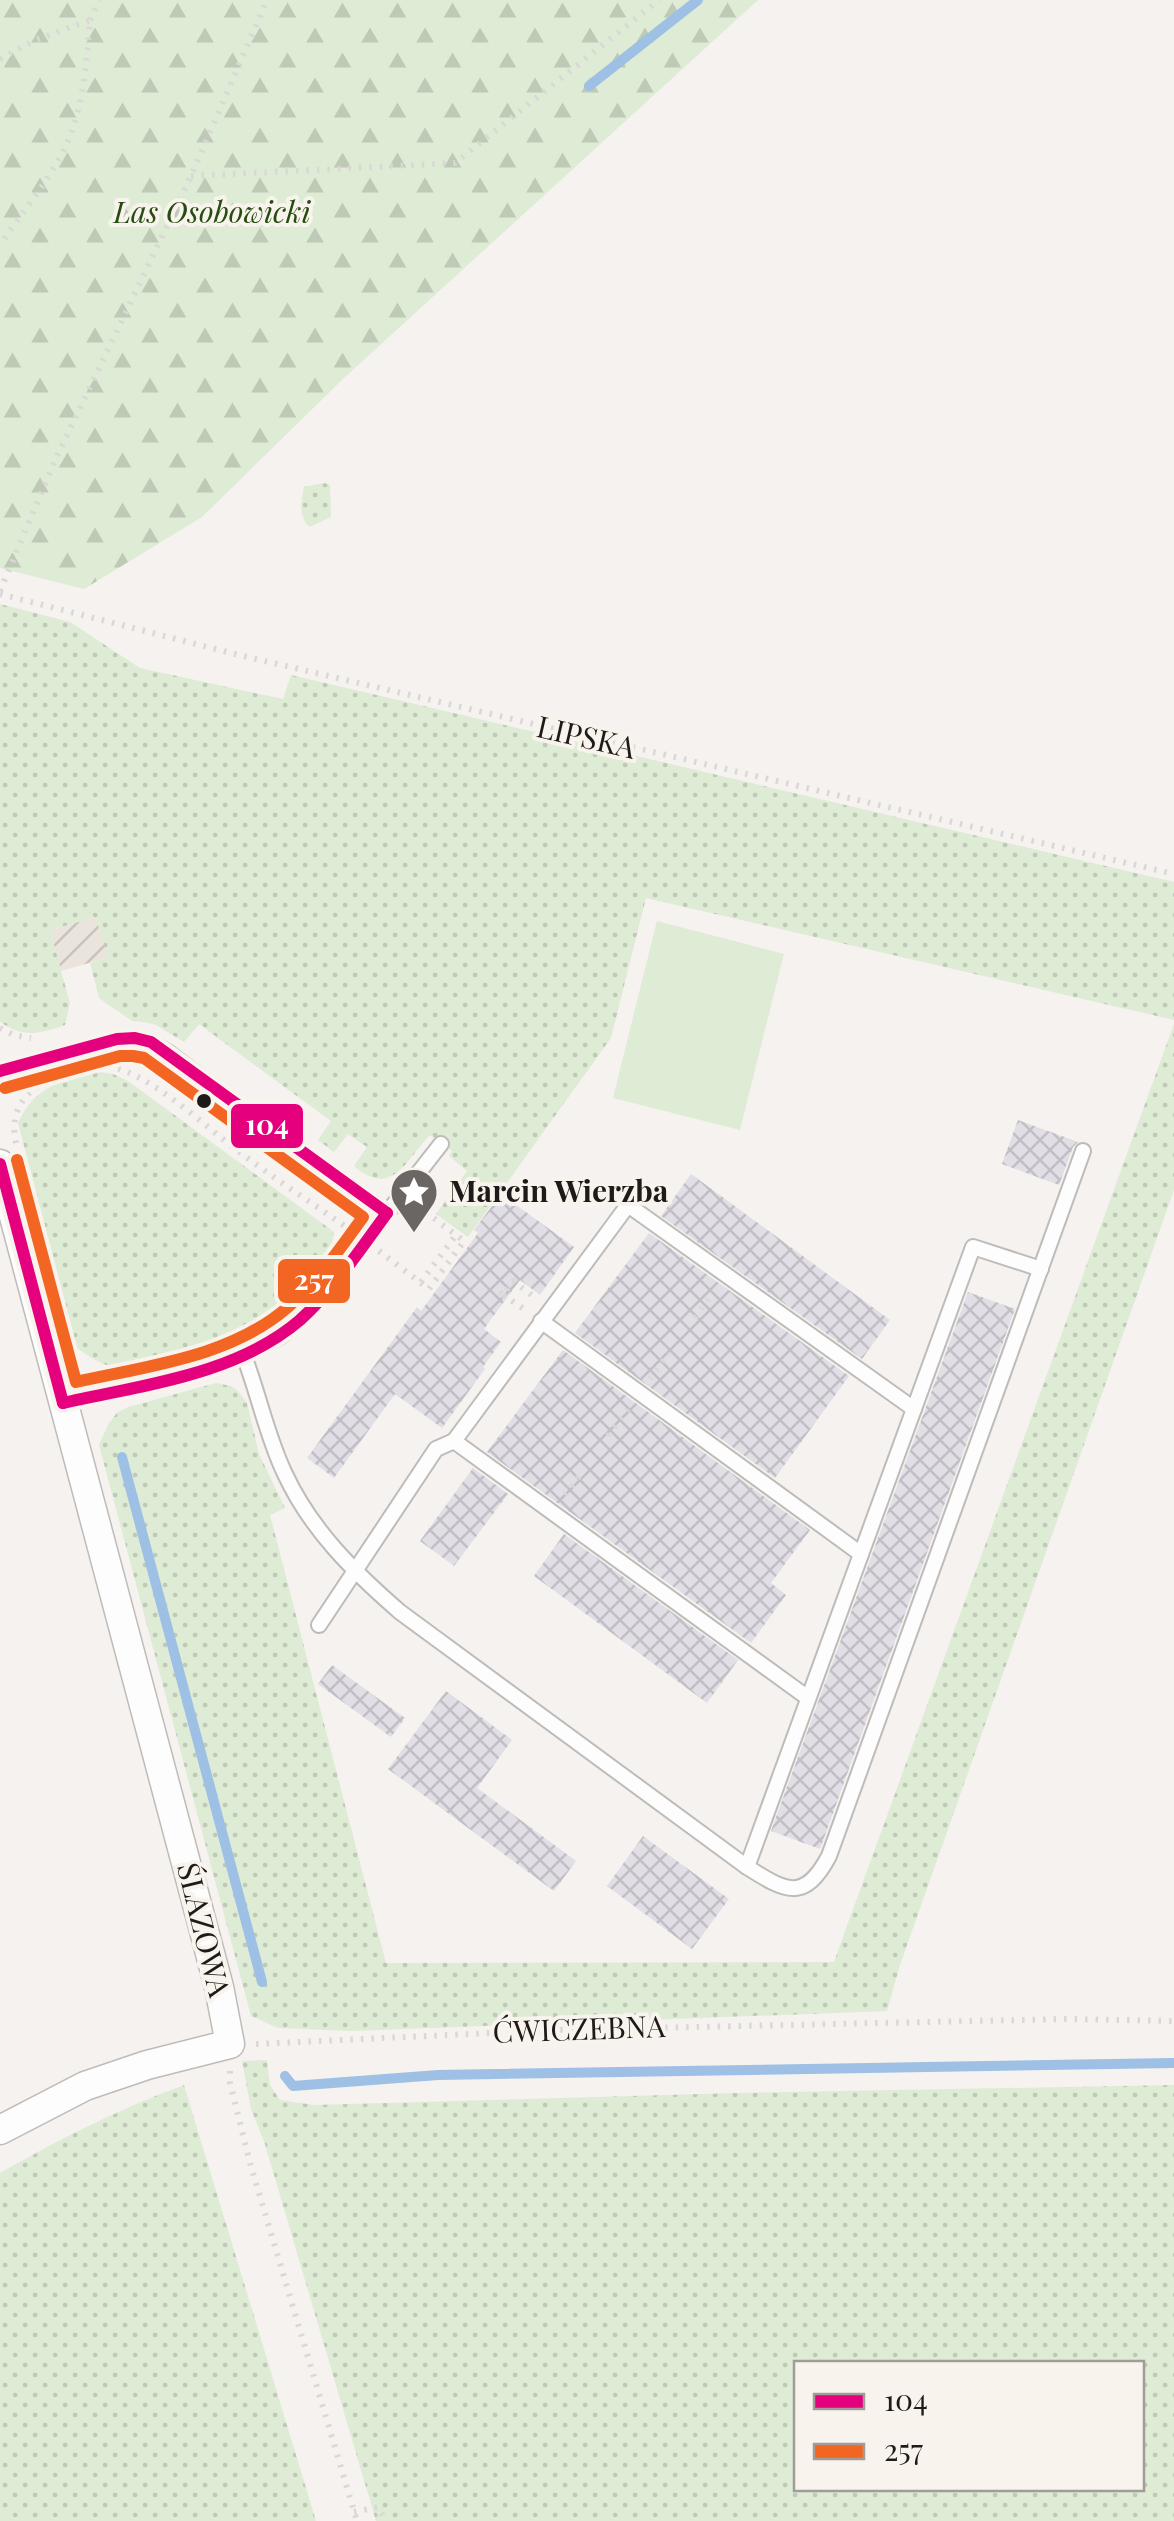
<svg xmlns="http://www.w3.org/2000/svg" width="1174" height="2521" font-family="'Playfair Display',serif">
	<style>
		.industrial { fill: url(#industrial-furrows) }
		.grass { fill: url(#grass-dots); fill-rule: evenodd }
		.forest { fill: url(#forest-firs) }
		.green { fill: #deebd5 }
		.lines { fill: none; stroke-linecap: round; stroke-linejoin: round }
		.stream { stroke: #9ec0e4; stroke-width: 10 }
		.building { fill: url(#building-cross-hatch) }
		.service-casing { stroke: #bebcb9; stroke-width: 18 }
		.minor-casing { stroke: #bebcb9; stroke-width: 31 }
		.path { stroke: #dad8d7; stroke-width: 6; stroke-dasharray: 2.5 8; stroke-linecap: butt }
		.service { stroke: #fefdfd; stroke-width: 14 }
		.minor { stroke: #fefdfd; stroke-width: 28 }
		.bus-1-casing { stroke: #f8f3ec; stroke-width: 20 }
		.bus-2-casing { stroke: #f8f3ec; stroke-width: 20 }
		.bus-1 { stroke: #e5007d; stroke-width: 12 }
		.bus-2 { stroke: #f26522; stroke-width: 12 }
		.bus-dot { fill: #1d1b19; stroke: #f8f3ec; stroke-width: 4 }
		.labels { text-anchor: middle; stroke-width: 8; stroke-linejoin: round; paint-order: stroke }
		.park-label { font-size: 30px; font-style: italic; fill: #264d11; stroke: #f8f3ec }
		.street-label { font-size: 30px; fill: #1d1b19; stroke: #f8f3ec }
		.poi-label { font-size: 30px; font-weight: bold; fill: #1d1b19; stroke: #f8f3ec; text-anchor: start }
		.line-badge { stroke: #f8f3ec; stroke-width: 4 }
		.badge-label { font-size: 28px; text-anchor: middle; font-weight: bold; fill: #fff }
	</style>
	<defs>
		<pattern id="industrial-furrows" width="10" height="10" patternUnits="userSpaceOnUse" patternTransform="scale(2.5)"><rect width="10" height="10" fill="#eae4dc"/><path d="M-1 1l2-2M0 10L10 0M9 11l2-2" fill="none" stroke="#c8c3bc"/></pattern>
		<pattern id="grass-dots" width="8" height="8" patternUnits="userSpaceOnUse" patternTransform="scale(2.5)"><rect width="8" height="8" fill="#deebd5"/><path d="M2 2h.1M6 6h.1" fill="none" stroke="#bec9b6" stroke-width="1.8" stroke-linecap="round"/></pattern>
		<pattern id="forest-firs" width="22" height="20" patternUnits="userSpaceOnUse" patternTransform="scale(2.5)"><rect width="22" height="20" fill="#deebd5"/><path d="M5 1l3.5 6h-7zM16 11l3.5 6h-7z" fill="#bec9b6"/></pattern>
		<pattern id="building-cross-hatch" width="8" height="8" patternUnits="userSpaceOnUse" patternTransform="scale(2.5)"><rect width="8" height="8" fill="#e2dee6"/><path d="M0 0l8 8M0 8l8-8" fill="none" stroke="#c1bec5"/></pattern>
	</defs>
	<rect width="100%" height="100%" fill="#f5f2ef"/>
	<path class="industrial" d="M96,917l14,40 -49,14 -11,-41z"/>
	<g class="grass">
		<path d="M324,483l6,2 1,32 -21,10c-12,-10 -9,-26 -6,-40z"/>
		<path d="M0,604l70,18 70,46 143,31 8,-24 883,207v138l-528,-122 -35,140 -143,199 -32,-23 31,-43 -18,-15 3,-5 -22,-16c-24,25 -38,64 -76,31l13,-19 -19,-13 -14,18 -16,-12 13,-19 -132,-97 -15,18 -28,-17 -12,-3 -12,-1 -33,-23 -9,-35 19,-6 -14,-40 -45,13 20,73 -5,22c-27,9 -40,13 -65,-3z"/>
		<path d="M1174,1024v166l-274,775 -13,46 -535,20 -74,-3 -27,-12 -152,-571 10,-22 8,-10 11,-6 88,-24 15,3 7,5 9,12 12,51 26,54 -15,7 116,448 448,-1z"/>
		<path d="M99,1072l14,2 15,7 206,151c-3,15 -6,31 -15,44 -36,49 -91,68 -147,83 -17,4 -36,12 -54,9 -16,-3 -29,-11 -41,-20l-59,-225c19,-40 42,-40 81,-51z"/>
		<path d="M267,2060l3,25 10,15 34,5 422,-12 438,-8v436h-798l-112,-380 -13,-32 -9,-48zM796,2364h346v124h-346z"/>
		<path d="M184,2085l132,436h-316v-348c60,-34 119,-64 184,-88z"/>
	</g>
	<path class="forest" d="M0,0h758l-413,377 -143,140 -118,72 -84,-21z"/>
	<path class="green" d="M657,921l127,33 -44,176 -127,-32z"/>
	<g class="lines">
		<g class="stream">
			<path d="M589,86l109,-86"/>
			<path d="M122,1457l140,525"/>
			<path d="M285,2076l8,10 145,-11 736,-12"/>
		</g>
	</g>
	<g class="building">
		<path d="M1018,1120l60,22 -5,5 -14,38 -57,-21z"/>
		<path d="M691,1174l199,146 -28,39 -201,-143z"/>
		<path d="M501,1194l73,53 -34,48 -20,-15 -14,19 -22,30 17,13 -18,25 2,2 -43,59 -47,-34 -61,84 -27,-20 110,-151 4,4 57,-78 -4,-3z"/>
		<path d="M649,1233l200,143 -74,102 -200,-145z"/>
		<path d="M968,1292l47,17 -195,540 -49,-18z"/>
		<path d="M563,1350l247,180 -39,53 15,12 -35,48 -264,-191z"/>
		<path d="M473,1468l35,26 -54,72 -34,-25z"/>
		<path d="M564,1534l174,126 -31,43 -173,-127z"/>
		<path d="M332,1665l73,53 -14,19 -73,-53z"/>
		<path d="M446,1691l66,49 -35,48 99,73 -22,30 -166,-122z"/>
		<path d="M643,1836l86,63 -37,50 -85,-63z"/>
	</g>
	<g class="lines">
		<g class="service-casing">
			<g id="service">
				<path d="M0,1071l117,-32 18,-1 16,4 18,11 64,49 154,111"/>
				<path d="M541,1321l320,233"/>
				<path d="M244,1356c15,39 23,81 41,118 26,56 69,98 115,138l347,255c38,24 57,36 82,-11l254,-705"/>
				<path d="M63,1403l135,-33 46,-14 37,-20 31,-27 129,-165"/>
				<path d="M454,1441l354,257"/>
				<path d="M319,1625l117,-176 18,-8 174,-236 286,204"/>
				<path d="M747,1867l226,-620 68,22"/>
			</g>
		</g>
		<g class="minor-casing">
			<path id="minor" d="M0,1164l219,823 11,57 -83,21 -62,21 -85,44"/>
		</g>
		<g class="path">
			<path d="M90,20l9,-20"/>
			<path d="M0,59l36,-19 54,-20c-4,48 -7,97 -31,139 -17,30 -40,58 -59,86"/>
			<path d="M191,176l264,-13 204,-163"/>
			<path d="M0,591l56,-133 135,-282 76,-176"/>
			<path d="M0,594l239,61 935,219"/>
			<path d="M0,1028l14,7 17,3"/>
			<path d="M108,1066c44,8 97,61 134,88 35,26 71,50 107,75"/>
			<path d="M16,1143c-6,-23 3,-46 24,-58"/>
			<path d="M379,1251l50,38 35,-48 -45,-34"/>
			<path d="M421,1282l35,-47"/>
			<path d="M500,1292l3,3 10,-14 24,18"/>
			<path d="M503,1295l24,16"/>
			<path d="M695,1318l18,-26"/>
			<path d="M650,1379l19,-26"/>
			<path d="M608,1436l20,-27"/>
			<path d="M565,1495l18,-24"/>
			<path d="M256,2044l299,-14 512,-11 107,2"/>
			<path d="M230,2071v12l20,80 107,358"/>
			<path d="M354,2512l24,-5 8,14"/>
		</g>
		<use href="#service" class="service"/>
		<use href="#minor" class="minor"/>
		<g class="bus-1-casing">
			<g id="bus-1">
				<path d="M0,1071l117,-32 18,-1 16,4 236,171"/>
				<path d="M0,1164l63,239"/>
				<path d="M63,1403c79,-18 173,-28 237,-83 34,-31 60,-70 87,-107"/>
			</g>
		</g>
		<g class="bus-2-casing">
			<path id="bus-2" d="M5,1088l115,-32h13l11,2 219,159c-23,32 -46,65 -75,90 -57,50 -141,59 -212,75l-59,-222"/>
		</g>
		<use href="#bus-1" class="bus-1"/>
		<use href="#bus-2" class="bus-2"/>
	</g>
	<defs>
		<g id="sight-pin" transform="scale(2.5)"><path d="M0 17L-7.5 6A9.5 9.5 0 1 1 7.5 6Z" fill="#696664" stroke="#f8f3ec"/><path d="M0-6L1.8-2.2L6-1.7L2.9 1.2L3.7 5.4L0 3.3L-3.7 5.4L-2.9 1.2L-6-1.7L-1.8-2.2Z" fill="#fff"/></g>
	</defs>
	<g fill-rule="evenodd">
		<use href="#sight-pin" x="414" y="1192"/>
	</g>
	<circle class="bus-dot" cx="204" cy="1101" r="9"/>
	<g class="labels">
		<g class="park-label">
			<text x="212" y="223">Las Osobowicki</text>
		</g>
		<g class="street-label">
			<text transform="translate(586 738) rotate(13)" y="10">LIPSKA</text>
			<text transform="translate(203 1930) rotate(76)" y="10">ŚLAZOWA</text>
			<text transform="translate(579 2030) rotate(-2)" y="10">ĆWICZEBNA</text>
		</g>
		<g class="poi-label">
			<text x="449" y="1202">Marcin Wierzba</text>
		</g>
	</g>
	<g class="line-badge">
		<rect x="229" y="1102" width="76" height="48" rx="10" fill="#e5007d"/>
		<rect x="276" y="1257" width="76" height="48" rx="10" fill="#f26522"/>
	</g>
	<g class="badge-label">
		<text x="267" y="1135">104</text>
		<text x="314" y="1290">257</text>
	</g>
	<rect x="794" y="2361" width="350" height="130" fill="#f8f3ec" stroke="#a09d98" stroke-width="2.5"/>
	<rect x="814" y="2394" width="50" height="15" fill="#e5007d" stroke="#a09d98" stroke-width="2.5"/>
	<text x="884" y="2411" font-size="30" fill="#1d1b19">104</text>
	<rect x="814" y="2444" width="50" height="15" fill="#f26522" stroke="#a09d98" stroke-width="2.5"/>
	<text x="884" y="2461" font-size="30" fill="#1d1b19">257</text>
</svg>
